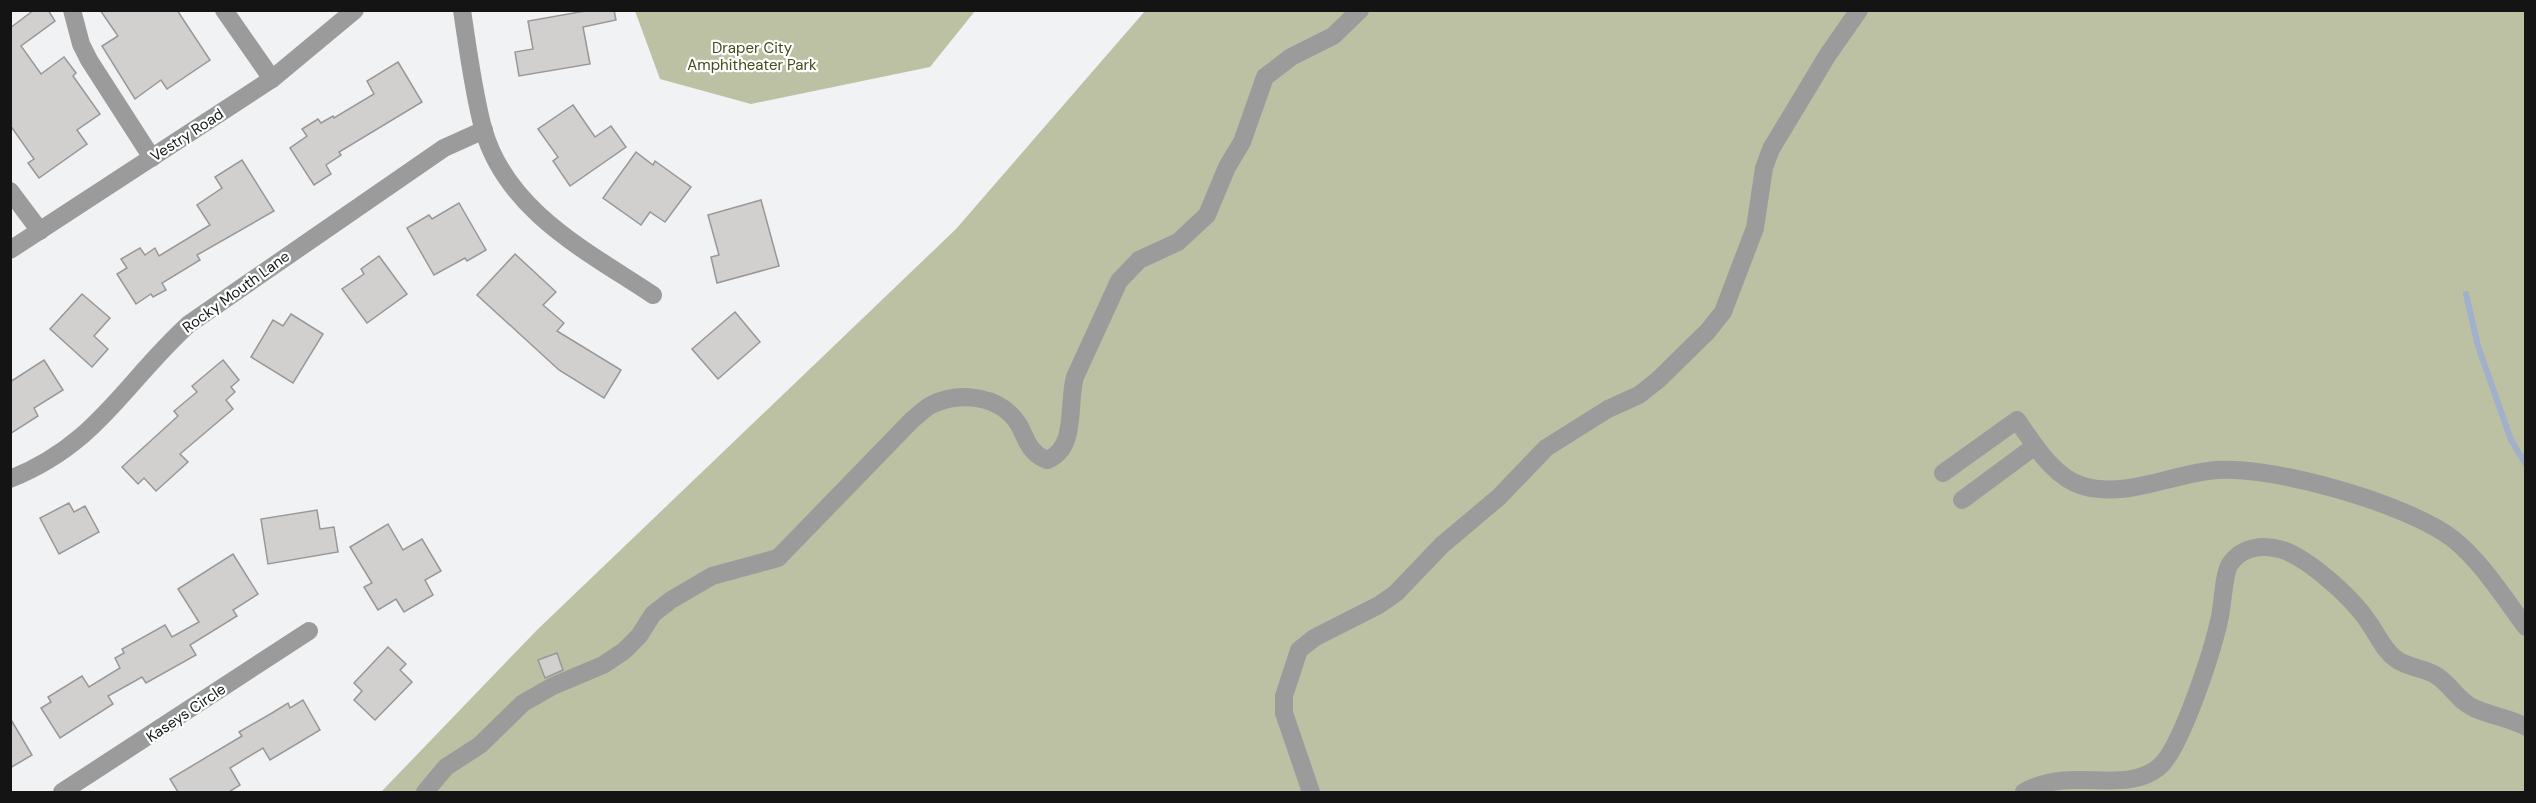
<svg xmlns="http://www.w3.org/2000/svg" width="2536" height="803" font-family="'DM Sans',sans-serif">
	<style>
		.green { fill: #bcc1a3 }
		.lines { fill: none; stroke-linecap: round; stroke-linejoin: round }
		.stream { stroke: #a1b0cb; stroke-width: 6 }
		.building { fill: #d2d0cf; stroke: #999797; stroke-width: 1.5 }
		.minor { stroke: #9c9b9c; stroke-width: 18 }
		.labels { text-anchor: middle; stroke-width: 4.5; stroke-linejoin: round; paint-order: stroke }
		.park-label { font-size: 15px; fill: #454b18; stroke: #feffff }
		.street-label { font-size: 15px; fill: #141415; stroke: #feffff }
	</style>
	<rect width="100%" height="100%" fill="#f0f2f3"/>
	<g class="green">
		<path d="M635,11v-1l340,1 -45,56 -179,37 -91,-25z"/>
		<path d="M1145,11h1380v781h-2144l156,-162 419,-401z"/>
	</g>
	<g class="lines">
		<path class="stream" d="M2466,294l12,52 33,94 15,25"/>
	</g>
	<g class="building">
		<path d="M34,10h14l7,11 -34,25 20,28 23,-17 12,16 -3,3 27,38 -23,16 10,14 -48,34 -11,-15 6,-4 -24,-34v-97z"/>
		<path d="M100,10h77l33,50 -43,29 -6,-9 -26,19 -33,-53 16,-10z"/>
		<path d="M591,10h23l2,10 -33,7 7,37 -71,12 -4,-24 18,-3 -5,-28z"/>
		<path d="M398,62l24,40 -83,50 2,3 -15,10 5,9 -17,11 -24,-37 17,-12 -5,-7 16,-10 3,4 12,-7 1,2 40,-24 -7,-13z"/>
		<path d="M573,105l22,32 16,-11 15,21 -56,39 -17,-25 5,-4 -20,-28z"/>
		<path d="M636,152l17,13 2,-4 36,26 -26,35 -15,-10 -9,13 -38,-27z"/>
		<path d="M242,160l32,51 -77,44 3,5 -38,23 4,7 -13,7 -2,-3 -15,10 -19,-30 10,-6 -6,-9 19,-11 5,7 10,-7 4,8 51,-31 -13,-20 25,-17 -7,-11z"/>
		<path d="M761,200l18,66 -62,17 -6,-26 8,-2 -11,-40z"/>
		<path d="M459,203l27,47 -19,11 -2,-3 -31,17 -27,-47 22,-13 3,4z"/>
		<path d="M515,254l41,38 -13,13 21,18 -7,8 64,39 -17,28 -45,-28 -82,-75z"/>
		<path d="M379,256l28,38 -40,29 -25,-34 22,-15 -3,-5z"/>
		<path d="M82,294l28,24 -16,18 14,13 -16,18 -42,-38z"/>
		<path d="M735,312l25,30 -42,37 -26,-30z"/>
		<path d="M291,314l32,20 -30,49 -42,-26 22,-37 10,6z"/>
		<path d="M44,360l19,30 -29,18 4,8 -28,18v-52z"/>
		<path d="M223,360l16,20 -8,7 4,5 -9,8 7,9 -53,45 8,8 -32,29 -12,-13 -6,6 -16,-17 56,-51 -4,-5 23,-19 -5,-6z"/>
		<path d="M69,503l5,9 11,-6 14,26 -40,22 -19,-36z"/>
		<path d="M317,510l3,19 14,-2 4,25 -70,12 -7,-45z"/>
		<path d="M388,524l15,26 19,-11 19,32 -16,9 8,15 -29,17 -8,-13 -18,11 -14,-23 8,-4 -22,-36z"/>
		<path d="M233,554l25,40 -25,16 4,6 -47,29 6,10 -50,28 -4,-6 -34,19 5,8 -53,34 -19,-30 10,-6 -3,-5 34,-21 7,11 31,-19 -5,-10 9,-5 -2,-4 43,-24 7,12 27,-15 -21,-33z"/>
		<path d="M388,647l18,17 -6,6 12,12 -37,38 -21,-20 8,-9 -8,-8z"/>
		<path d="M557,653l6,17 -18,8 -7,-18z"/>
		<path d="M303,700l17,30 -50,30 -7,-12 -33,20 10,17 -11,7h-51l-8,-13 72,-43 -3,-4 33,-19 16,-10 2,5z"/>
		<path d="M10,718l22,37 -22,13z"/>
	</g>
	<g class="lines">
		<g class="minor">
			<path d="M72,10l9,34 8,16 63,98"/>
			<path d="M224,10l48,69"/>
			<path d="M462,10c6,40 11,80 21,118 23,83 104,123 170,167"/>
			<path d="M10,191l30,40"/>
			<path d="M10,250l262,-171 83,-69"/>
			<path d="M1943,473l74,-53c16,23 37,58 66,66 41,12 85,-10 125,-15 56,-9 201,33 245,68 29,23 51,59 73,88"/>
			<path d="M10,479c88,-35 114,-96 179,-155l255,-176 40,-18"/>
			<path d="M1962,500l73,-54"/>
			<path d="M62,792l247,-161"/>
			<path d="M425,792l21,-25 34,-22 43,-42 30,-17 50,-21 21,-14 15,-15 14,-22 18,-14 41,-24 66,-18 134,-138c6,-5 12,-11 19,-15 28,-14 70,-10 88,20 8,15 10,28 28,35 31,-12 20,-56 28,-83l44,-96 20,-21 39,-18 29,-27 20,-48 15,-25 23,-65 26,-20 42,-21 27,-26"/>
			<path d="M1311,792l-27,-79v-17l15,-46 15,-12 65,-33 17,-12 46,-48 57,-48 47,-49 62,-39 31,-14 19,-15 50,-49 15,-19 32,-84 9,-60 7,-19 56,-93 32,-46"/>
			<path d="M2024,792c47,-27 100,4 135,-25 22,-18 53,-115 60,-146 4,-14 4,-46 11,-57 12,-18 35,-20 53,-14 27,10 70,48 86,73 9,12 14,27 27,36 12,9 29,9 41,17 15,10 21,25 37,32 17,8 36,10 52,19"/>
		</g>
	</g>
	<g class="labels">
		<g class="park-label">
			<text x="752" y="53">Draper City<tspan x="752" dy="17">Amphitheater Park</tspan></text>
		</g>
		<g class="street-label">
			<text transform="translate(187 135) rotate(-33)" y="5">Vestry Road</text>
			<text transform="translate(236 292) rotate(-36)" y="5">Rocky Mouth Lane</text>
			<text transform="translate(186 713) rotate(-34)" y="5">Kaseys Circle</text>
		</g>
	</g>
	<rect width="2536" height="803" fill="none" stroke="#141415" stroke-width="24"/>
</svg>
